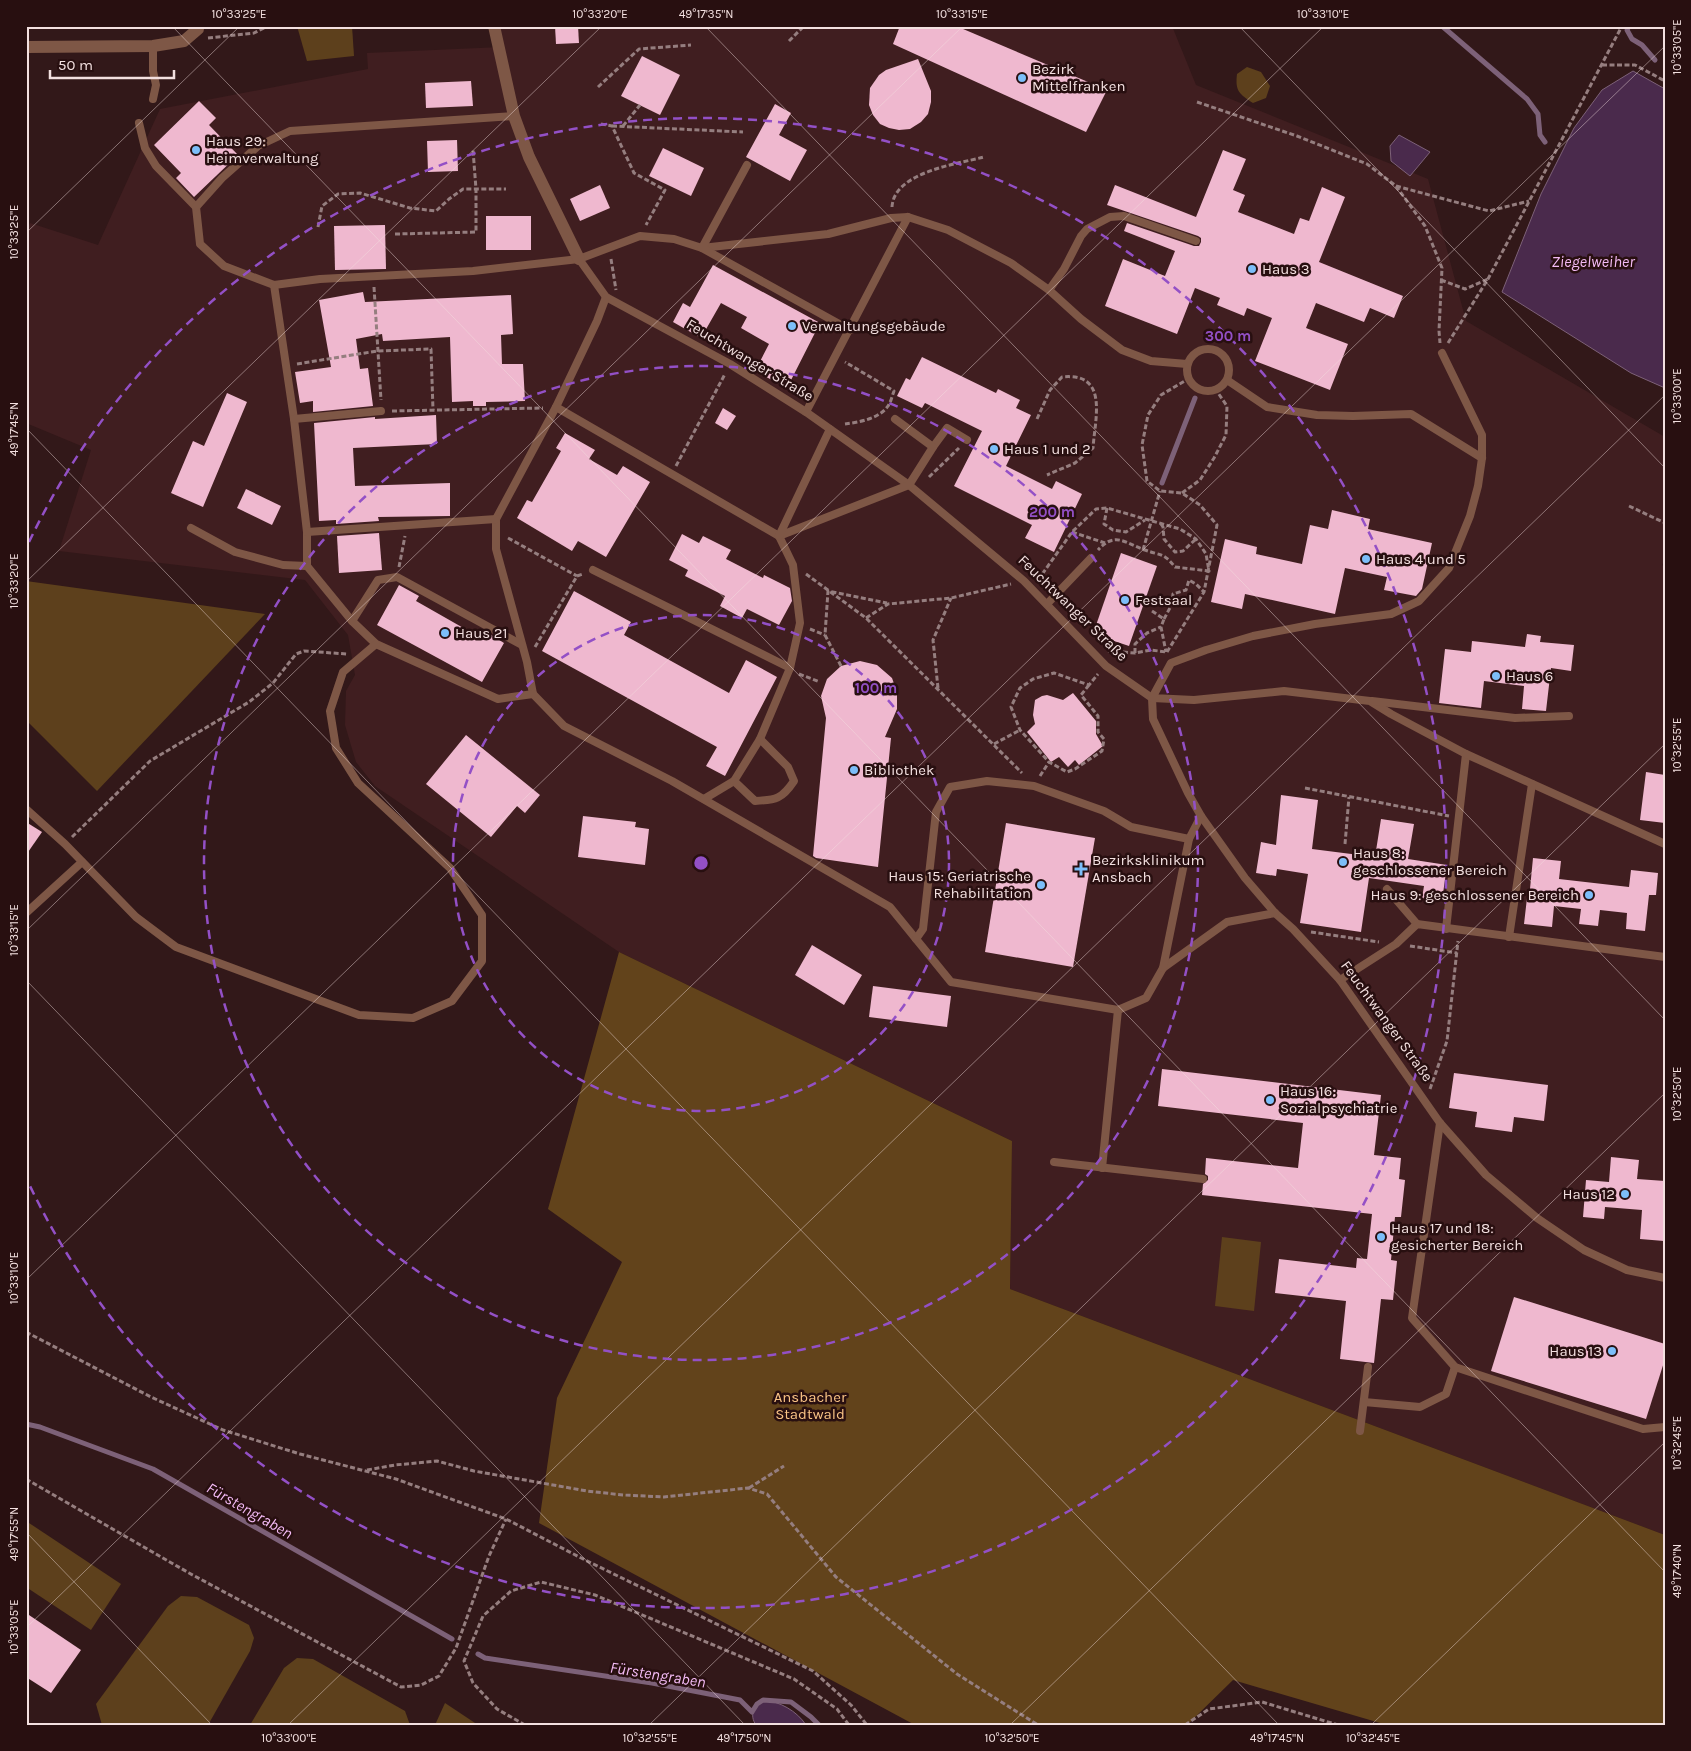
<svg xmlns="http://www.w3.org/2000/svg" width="1691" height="1751" font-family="Karla,sans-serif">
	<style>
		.built { fill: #401e20 }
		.green { fill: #5d401c }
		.forest { fill: #62431b }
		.water { fill: #4a2a4c; stroke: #7d6178 }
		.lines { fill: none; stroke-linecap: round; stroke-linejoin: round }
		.stream { stroke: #7d6178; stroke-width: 5 }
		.building { fill: #efb8cf }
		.path { stroke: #957e7f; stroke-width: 3; stroke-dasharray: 5 2.5; stroke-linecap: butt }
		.lane { stroke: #7e5746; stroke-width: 8 }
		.street { stroke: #7e5746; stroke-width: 12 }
		.ticks { fill: none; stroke: #f3e0e0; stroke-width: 1; stroke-opacity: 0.45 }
		.ring { fill: none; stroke: #9350c6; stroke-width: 2.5; stroke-dasharray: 9 6 }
		.poi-dot { fill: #7cbef9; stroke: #280f10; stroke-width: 2 }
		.labels { text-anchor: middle; stroke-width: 5; stroke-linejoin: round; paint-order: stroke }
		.poi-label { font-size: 15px; fill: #f3e0e0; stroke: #280f10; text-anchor: start }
		.street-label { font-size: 15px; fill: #f3e0e0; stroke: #280f10 }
		.park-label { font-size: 15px; fill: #f9c385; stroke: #280f10 }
		.water-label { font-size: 16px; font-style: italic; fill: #f4bbf6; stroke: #280f10 }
		.centre { fill: #9350c6; stroke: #280f10; stroke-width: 2.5 }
		.ring-label { font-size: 15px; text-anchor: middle; font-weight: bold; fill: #9350c6; stroke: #280f10; stroke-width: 5; stroke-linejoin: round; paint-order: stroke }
		.neatline { fill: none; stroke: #f3e0e0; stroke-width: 2 }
		.ticks-label { font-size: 12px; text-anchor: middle; fill: #f3e0e0 }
	</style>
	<rect width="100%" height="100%" fill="#321819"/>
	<path class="built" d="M499,26h673l24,59 232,94 38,142 199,116v123l-3,5 3,2v968l-655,-246 2,-148 -393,-189 -244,-166 -19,-24 -11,-37 1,-34 9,-16 -7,-40 -43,-55 -246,-29 32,-101 -65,-27v-191l4,-9 68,22 62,-136 208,-40 -1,-16 135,-6z"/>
	<g class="green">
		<path d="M297,26h55l2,30 -47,5z"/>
		<path d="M1247,67l14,5 9,14 -4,12 -13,5c-14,-9 -18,-12 -16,-29z"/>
		<path d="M26,581l239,33 -168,177 -71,-71z"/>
		<path d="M1222,1237l39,5 -7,69 -39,-5z"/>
		<path d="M26,1521l95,63 -30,46 -65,-43z"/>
		<path d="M181,1596l16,1 52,28 5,13 -4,13 -42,74h-106l-6,-21 72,-98z"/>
		<path d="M297,1658l16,1 92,52 5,14h-160l34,-57z"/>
		<path d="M445,1703l33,22h-43z"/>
	</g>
	<path class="forest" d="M619,952l393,189 -2,148 655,246v190h-278l-154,-45 -46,45h-272l-376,-202 18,-125 65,-136 -74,-53z"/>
	<g class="water">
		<path d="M1633,71l32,18v299l-34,-15 -129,-81 39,-98 33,-66 28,-38z"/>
		<path d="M1399,135l31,17 -20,24 -19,-15 -1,-15z"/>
		<path d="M763,1700c16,1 34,11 43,25h-50c-7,-10 -2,-19 7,-25z"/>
	</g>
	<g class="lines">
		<g class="stream">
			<path d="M1442,26l85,73 11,15 2,21 5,7"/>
			<path d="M1629,26l-2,4 5,9 10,6 13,15"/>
			<path d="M1162,483l33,-85"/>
			<path d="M26,1424l14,3 113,42 299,170"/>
			<path d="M478,1654l7,4 167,25 88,17 12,12 5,-8 6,-4 28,2 20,15 8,8"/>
		</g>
	</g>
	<g class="building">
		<path d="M555,26h23l1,17 -23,1z"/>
		<path d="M900,26h56l151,64 -21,42 -193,-88z"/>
		<path d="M642,56l38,19 -20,40 -39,-19z"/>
		<path d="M918,59l13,32v11l-3,12 -7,8 -11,7 -11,1 -10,-2 -9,-4 -7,-9 -4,-10 1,-17 9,-13 7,-5z"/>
		<path d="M471,81l2,25 -47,2 -1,-25z"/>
		<path d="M199,101l17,17 -7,7 29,30 -44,42 -18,-19 5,-5 -27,-28z"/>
		<path d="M775,104l16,9 -12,22 28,15 -17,31 -44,-24z"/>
		<path d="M457,140l1,31 -30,1 -1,-31z"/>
		<path d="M663,148l41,20 -13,28 -42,-20z"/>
		<path d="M1223,150l23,9 -13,31 12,5 -7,17 56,22 6,-16 9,3 13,-34 23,10 -26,65 84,34 -9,22 -24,-10 -6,14 -48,-19 -10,25 42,16 -18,46 -75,-29 17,-43 -25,-10 -3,8 -27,-11 3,-7 -25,-10 -18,46 -72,-28 18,-47 42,17 10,-25 -51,-20 3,-8 67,23h5l2,-4v-4l-3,-2 -91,-31 8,-20 81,32z"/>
		<path d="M600,185l10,23 -30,13 -10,-22z"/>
		<rect x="486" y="216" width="45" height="34"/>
		<path d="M385,225l1,44 -51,1 -1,-44z"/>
		<path d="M713,265l107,58 -33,65 -32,-17 14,-27 -28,-16 6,-11 -26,-14 -20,35 -28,-16 10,-19 7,4z"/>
		<path d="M363,292l2,10 146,-7 2,39 -12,1 1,29h21l2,37 -39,1v4h-13v-5l-21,1 -2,-65 -67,4 -1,-7 -26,5 4,30 8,-1 5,38 -60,6v-11l-13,2 -5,-31 36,-5 -12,-67z"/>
		<path d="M922,357l74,36 2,-4 22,11 -4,8 15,7 -25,51 46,23 4,-8 26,13 -28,58 -29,-14 7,-13 -78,-39 28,-55 -57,-28 -3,5 -25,-12 9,-18 4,2z"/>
		<path d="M227,393l20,9 -44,105 -32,-14 22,-52 11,5z"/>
		<path d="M723,408l13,8 -9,14 -12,-7z"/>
		<path d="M436,415l1,29 -84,4 2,38 95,-3v33l-72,1 1,4 -43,3v-4l-17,1 -5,-98 61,-6v2z"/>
		<path d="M565,433l30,17 -6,9 28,16 6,-9 27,16 -44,75 -28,-16 -6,10 -55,-33 10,-18 5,2 29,-51 -5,-3z"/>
		<path d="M246,489l35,17 -9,19 -35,-17z"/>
		<path d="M1332,510l38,9 -2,10 64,14 -10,46 -6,7 -32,-6 3,-13 -42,-9 -10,46 -90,-20 -3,15 -31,-7 14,-63 32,8 -1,7 46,10 8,-39 18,4z"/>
		<path d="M379,533l3,37 -43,3 -2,-37z"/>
		<path d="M682,534l17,9 4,-7 28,14 -5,9 37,19 1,-3 26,13 2,13 -13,24 -32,-16 -5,9 -22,-12 5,-10 -40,-20 3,-6 -19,-10z"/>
		<path d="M1121,553l36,13 -28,80 -36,-12z"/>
		<path d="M399,585l20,11 -3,5 65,37 4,-7 19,12 -22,39 -105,-57z"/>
		<path d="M574,591l57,31 -7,13 105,58 17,-33 31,17 -52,99 -19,-10 11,-19 -175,-96z"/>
		<path d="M1527,634l14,2 -1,6 34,3 -3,26 -20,-3 -5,43 -24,-2 2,-23 -40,-5 -3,27 -42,-5 6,-54 26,3 1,-11 53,6z"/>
		<path d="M860,661l17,4 15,13 5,14v17l-12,28 6,1 -13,129 -62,-9 -3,-2 13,-138 -5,-22 6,-17 14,-13z"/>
		<path d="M1073,693l23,28v13l7,12 -24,19 -4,-5 -7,7 -9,-10 -8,5 -24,-30 8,-8 -2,-9 2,-15 7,-4 5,-1 16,5z"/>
		<path d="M466,735l74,60 -15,18 -8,-7 -26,31 -65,-53z"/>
		<path d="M1646,772l19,3v48l-25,-3z"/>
		<path d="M1281,795l37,5 -6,49 63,8 6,-38 33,5 -6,35 39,6 -5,36 -20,-3 2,-12 -55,-8 -8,54 -61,-9 8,-49 -31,-5 -1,7 -20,-3 5,-31 15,3z"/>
		<path d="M583,816l53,6 -1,5 14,2 -4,36 -67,-8z"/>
		<path d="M26,822l16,10 -16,23z"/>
		<path d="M1006,823l89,15 -22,129 -88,-15z"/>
		<path d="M1533,858l28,3 -2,18 70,8 2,-17 27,3 -2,22h-7l-4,36 -19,-2 1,-16 -27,-3 -2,16 -19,-2 2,-15 -27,-3 -2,21 -28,-3 3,-26 2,1z"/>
		<path d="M812,945l50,30 -18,30 -49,-30z"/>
		<path d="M873,986l78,10 -4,31 -78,-10z"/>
		<path d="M1162,1069l219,26 -7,60 27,3 -2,21 6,1 -4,37h-6l-4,43 6,1 -4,39 -12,-1 -7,64 -34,-4 6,-58 -71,-8 4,-34 77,9 1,-10 10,1 5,-45 -170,-19 1,-11 5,-4v-4l-3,-2 1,-16 92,10 5,-45 -145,-17z"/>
		<path d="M1454,1073l94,12 -4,36 -30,-4 -2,15 -37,-5 2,-15 -28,-4z"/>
		<path d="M1611,1157l28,3 -2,19 28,2 -1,60 -24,-2 2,-29 -37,-3 -1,12 -21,-2 3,-37 23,2z"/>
		<path d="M1514,1297l151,47v15l-19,60 -155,-48z"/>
		<path d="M26,1613l55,37 -30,43 -25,-16z"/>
	</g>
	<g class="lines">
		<g class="path">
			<path d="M208,38l46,-5 14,-7"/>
			<path d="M789,41l15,-15"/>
			<path d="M1602,65h33l30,16"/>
			<path d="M598,87l41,-38 52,-4"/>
			<path d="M1197,102l100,34 70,28 29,22 29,40 17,42 -3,63 1,12"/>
			<path d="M601,124l11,2 22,47 31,17 -19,35"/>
			<path d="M612,126l131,6"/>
			<path d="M623,126l17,-21"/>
			<path d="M1396,186l93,25 40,-10"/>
			<path d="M892,207c2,-35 65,-43 92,-50"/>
			<path d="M318,227l4,-21 16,-12 22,-1 50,15 26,3 13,-12 14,-10h43"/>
			<path d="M395,234l81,-2v-43l-3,-39"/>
			<path d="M611,259l5,31"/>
			<path d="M1441,280l24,9 23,-10"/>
			<path d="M374,287l7,113"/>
			<path d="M1448,343l40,-64 134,-253"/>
			<path d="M297,364l80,-13 54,-2 2,61"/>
			<path d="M392,411l151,-3"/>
			<path d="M1037,419l13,-29 12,-13c47,-5 33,41 31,71l-18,15 -28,12"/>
			<path d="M845,424c14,-2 34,-5 43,-18 3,-4 4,-10 6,-15l-49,-29"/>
			<path d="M676,466l49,-92"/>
			<path d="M929,477l30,-29"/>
			<path d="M1182,493l18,-13 14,-22 12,-23 1,-29 -11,-16"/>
			<path d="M1629,506l36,17"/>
			<path d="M1107,508l-3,16 9,6 13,2 19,-12"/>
			<path d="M1161,524l2,3 1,12 11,13 8,-1 13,-12"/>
			<path d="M1072,532l33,11"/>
			<path d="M508,538l69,38"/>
			<path d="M1143,550l17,-59"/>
			<path d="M399,567l6,-31"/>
			<path d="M806,574l60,44 156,155"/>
			<path d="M1038,580l34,-48 24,-23 11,-1 73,21 16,10 10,15 3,17 -34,-4c-12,-15 -14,-11 -30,-17 -20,-7 -30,-19 -47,0"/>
			<path d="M1152,611l12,8 -3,8 5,25"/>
			<path d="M866,618l22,-14 63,-6 60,-14"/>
			<path d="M1164,619l8,-15 1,-10 13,-4 3,-10 7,4 8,8"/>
			<path d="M810,629l15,6"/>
			<path d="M535,647l42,-71 6,-2"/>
			<path d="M1108,651l27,2 16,-3 15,2"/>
			<path d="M1167,652l37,-60 13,-67 -17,-20 -18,-12 -22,-2 -13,-10 -5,-36 6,-30 13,-20 27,-16"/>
			<path d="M1135,653v-9l12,-11 14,-6"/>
			<path d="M841,666l-16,-31 3,-44 59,12"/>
			<path d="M799,674l21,8"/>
			<path d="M1089,685l-8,10 17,21v16l6,7 -2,12 -27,18 -8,3 -18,-10 -29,-32 -9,-23 9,-19 13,-9 21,-6 35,12 9,-11"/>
			<path d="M938,688l-5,-48 18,-42"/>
			<path d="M994,744l26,-14"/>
			<path d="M1040,776l9,-14"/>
			<path d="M1305,788l144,28"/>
			<path d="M72,837l78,-76 99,-59 24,-19 23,-29 8,-3 43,3"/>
			<path d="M1345,844l4,-47"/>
			<path d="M1311,932l68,10"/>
			<path d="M1410,946l47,7"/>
			<path d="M1430,1089l17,-48 11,-100"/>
			<path d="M26,1332l125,65 72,33 77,24 96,25 110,40 79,41 228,111 38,34 16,20"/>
			<path d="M367,1470l28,-5 42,-4 37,10 113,20 36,4 41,2 84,-9 19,6 69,83 121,97 81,51"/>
			<path d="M26,1479l163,94 212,114 20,-2 18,-9 17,-28 33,-92 17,-37"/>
			<path d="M749,1488l35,-22"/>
			<path d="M525,1725l-28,-16 -24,-26 -9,-22 19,-45 28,-25 30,-9 54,13 199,84 43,30 12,16"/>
			<path d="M1185,1725l24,-16 53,-7 76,23"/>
		</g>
		<g class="lane">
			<path d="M153,99l3,-14 -3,-14v-25"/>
			<path d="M139,123l6,25 11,18 40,41 4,37 24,22 50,19 46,-6 153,-8 106,-12 61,-23 34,3 28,9 126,-14 63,-16 17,-1 40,13 63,33 38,27 32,29 41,31 29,11 36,3"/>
			<path d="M747,165l-45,83 148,82"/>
			<path d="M196,207l26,-29 36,-32 32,-15 224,-15"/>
			<path d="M579,259l27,38 124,67 76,48 103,73 115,96 82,85 46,32 1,21 35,74 13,23 44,62 30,35 18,16 47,51 100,143 46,52 51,43 47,32 43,20 38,8"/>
			<path d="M274,285l20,134 13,113v34l45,55"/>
			<path d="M1049,290l15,-21 17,-33 6,-7 23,-12 14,-1 72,25"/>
			<path d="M606,297l-9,24 -41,86 -60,112v30l31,113 6,32 31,32 108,55 218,126 61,75 167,28 28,-12 17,-30 64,-46 48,-9"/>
			<circle cx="1208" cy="370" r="21"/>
			<path d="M1442,353l40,82v23l-4,28 -8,30 -21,52 -30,33 -28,13 -76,10 -62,12 -47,14 -35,13 -19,35 42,2 90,-9 86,10 21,13 75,40 -20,175"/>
			<path d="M1227,380l40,27 50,8 36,1 58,-2 71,44"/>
			<path d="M556,407l223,129 14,29 7,58 -10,45 -30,71 -26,42 -30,18"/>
			<path d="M806,412l102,-195"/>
			<path d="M294,419l87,-8"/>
			<path d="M933,447l14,-19 20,12"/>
			<path d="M191,528l44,24 48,13 24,1"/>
			<path d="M307,532l189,-13"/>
			<path d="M779,536l130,-51 24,-38 -38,-28"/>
			<path d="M779,536l51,-107"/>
			<path d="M593,570l197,98"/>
			<path d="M1047,604l44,-46"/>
			<path d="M522,645l-125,-68 -19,3 -26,41 24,23 122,55 35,-5"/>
			<path d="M1372,701l143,17 54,-2"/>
			<path d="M1466,754l199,90"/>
			<path d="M734,781l21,20c21,-1 27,-2 39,-20l-6,-14 -28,-28"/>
			<path d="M26,809l39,35 71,73 40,30 183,68 54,3 39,-17 30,-40v-46l-32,-47 -92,-85 -22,-35 -6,-37 13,-39 33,-28"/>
			<path d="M1387,889l30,35"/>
			<path d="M26,913l56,-51"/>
			<path d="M1509,937l23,-153"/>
			<path d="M916,939l7,-10 13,-117 14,-25 37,-6 47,5 70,25 27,16 58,12 12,-23"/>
			<path d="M1163,968l26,-129"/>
			<path d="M1340,980l56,-36 21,-20 248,33"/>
			<path d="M1440,1123l-28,195 43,49 188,62 22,-2"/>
			<path d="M1054,1162l149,17"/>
			<path d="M1102,1168l16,-158"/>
			<path d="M1364,1402l56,5 26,-13 9,-27"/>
			<path d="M1360,1431l8,-64"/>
		</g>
		<g class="street">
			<path d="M494,26l20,90 15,41 50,102"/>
			<path d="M26,47l127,-1 31,-5 14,-12v-3"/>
		</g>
	</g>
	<path class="ticks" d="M172,26l1493,1546M705,26l960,994M1239,26l426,442M26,233l214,-207M26,428l1253,1297M26,582l576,-556M26,931l937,-905M26,980l719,745M26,1280l1298,-1254M26,1532l186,193M26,1628l1639,-1582M288,1725l1377,-1330M649,1725l1016,-981M1010,1725l655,-632M1371,1725l294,-283"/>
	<g class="ring">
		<circle cx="701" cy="863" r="248"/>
		<circle cx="701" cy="863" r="497"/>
		<path d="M29 542A745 745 0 1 1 29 1184"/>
	</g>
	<g class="poi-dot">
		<circle cx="1022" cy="78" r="5"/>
		<circle cx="196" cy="150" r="5"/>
		<circle cx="1252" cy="269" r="5"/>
		<circle cx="792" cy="326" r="5"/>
		<circle cx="994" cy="449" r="5"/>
		<circle cx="1366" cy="559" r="5"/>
		<circle cx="1125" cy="600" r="5"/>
		<circle cx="445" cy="633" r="5"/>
		<circle cx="1496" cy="676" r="5"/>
		<circle cx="854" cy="770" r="5"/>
		<circle cx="1343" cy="862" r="5"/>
		<path d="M1078.5 861.5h5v5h5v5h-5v5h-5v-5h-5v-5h5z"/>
		<circle cx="1041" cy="885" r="5"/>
		<circle cx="1589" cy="895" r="5"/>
		<circle cx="1270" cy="1100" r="5"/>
		<circle cx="1625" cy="1194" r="5"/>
		<circle cx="1381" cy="1237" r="5"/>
		<circle cx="1612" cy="1351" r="5"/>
	</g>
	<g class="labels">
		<g class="poi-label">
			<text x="1032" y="74">Bezirk<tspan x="1032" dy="17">Mittelfranken</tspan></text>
			<text x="206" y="146">Haus 29:<tspan x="206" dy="17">Heimverwaltung</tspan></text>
			<text x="1262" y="274">Haus 3</text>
			<text x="802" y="331">Verwaltungsgebäude</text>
			<text x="1004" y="454">Haus 1 und 2</text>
			<text x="1376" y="564">Haus 4 und 5</text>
			<text x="1135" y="605">Festsaal</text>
			<text x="455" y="638">Haus 21</text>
			<text x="1506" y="681">Haus 6</text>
			<text x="864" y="775">Bibliothek</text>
			<text x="1353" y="858">Haus 8:<tspan x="1353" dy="17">geschlossener Bereich</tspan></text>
			<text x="1092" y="865">Bezirksklinikum<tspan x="1092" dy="17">Ansbach</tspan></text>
			<text x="1031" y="881" text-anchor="end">Haus 15: Geriatrische<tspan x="1031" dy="17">Rehabilitation</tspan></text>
			<text x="1579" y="900" text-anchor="end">Haus 9: geschlossener Bereich</text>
			<text x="1280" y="1096">Haus 16:<tspan x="1280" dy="17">Sozialpsychiatrie</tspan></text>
			<text x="1615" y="1199" text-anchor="end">Haus 12</text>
			<text x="1391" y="1233">Haus 17 und 18:<tspan x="1391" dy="17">gesicherter Bereich</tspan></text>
			<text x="1602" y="1356" text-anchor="end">Haus 13</text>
		</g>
		<g class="street-label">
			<text transform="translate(750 360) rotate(31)" y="5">Feuchtwanger Straße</text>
			<text transform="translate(1073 608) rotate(44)" y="5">Feuchtwanger Straße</text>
			<text transform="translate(1387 1021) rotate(54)" y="5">Feuchtwanger Straße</text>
		</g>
		<g class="park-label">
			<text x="810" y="1402">Ansbacher<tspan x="810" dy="17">Stadtwald</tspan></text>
		</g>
		<g class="water-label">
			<text x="1593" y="267">Ziegelweiher</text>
			<text transform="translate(250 1510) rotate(30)" y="6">Fürstengraben</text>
			<text transform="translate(658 1674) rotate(9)" y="6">Fürstengraben</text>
		</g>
	</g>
	<circle cx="701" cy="863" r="8" class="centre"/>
	<g class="ring-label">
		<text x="1228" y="341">300 m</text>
		<text x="1052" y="517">200 m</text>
		<text x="876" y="693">100 m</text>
	</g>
	<rect width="1691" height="1751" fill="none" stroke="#280f10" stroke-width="55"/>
	<path d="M50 70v8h124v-8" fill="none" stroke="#f3e0e0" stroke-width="2.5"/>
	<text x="58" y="70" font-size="15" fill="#f3e0e0" stroke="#280f10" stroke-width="4" paint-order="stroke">50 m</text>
	<rect x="28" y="28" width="1636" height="1696" class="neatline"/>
	<g class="ticks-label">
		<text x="239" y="18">10°33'25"E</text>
		<text x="600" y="18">10°33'20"E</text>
		<text x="706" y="18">49°17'35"N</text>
		<text x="962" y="18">10°33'15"E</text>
		<text x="1323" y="18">10°33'10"E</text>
		<text transform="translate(1677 47) rotate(-90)" y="4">10°33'05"E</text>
		<text transform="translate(14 232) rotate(-90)" y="4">10°33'25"E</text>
		<text transform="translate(1677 396) rotate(-90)" y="4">10°33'00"E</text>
		<text transform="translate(14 429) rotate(-90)" y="4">49°17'45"N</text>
		<text transform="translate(14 581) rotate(-90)" y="4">10°33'20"E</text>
		<text transform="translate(1677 745) rotate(-90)" y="4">10°32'55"E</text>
		<text transform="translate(14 930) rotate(-90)" y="4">10°33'15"E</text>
		<text transform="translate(1677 1094) rotate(-90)" y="4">10°32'50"E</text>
		<text transform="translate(14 1278) rotate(-90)" y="4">10°33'10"E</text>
		<text transform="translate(1677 1443) rotate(-90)" y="4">10°32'45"E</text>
		<text transform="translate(14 1534) rotate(-90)" y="4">49°17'55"N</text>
		<text transform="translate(1677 1571) rotate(-90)" y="4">49°17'40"N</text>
		<text transform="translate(14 1627) rotate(-90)" y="4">10°33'05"E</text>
		<text x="289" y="1742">10°33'00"E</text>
		<text x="650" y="1742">10°32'55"E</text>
		<text x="744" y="1742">49°17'50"N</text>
		<text x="1012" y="1742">10°32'50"E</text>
		<text x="1277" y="1742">49°17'45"N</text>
		<text x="1373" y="1742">10°32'45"E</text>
	</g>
</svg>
